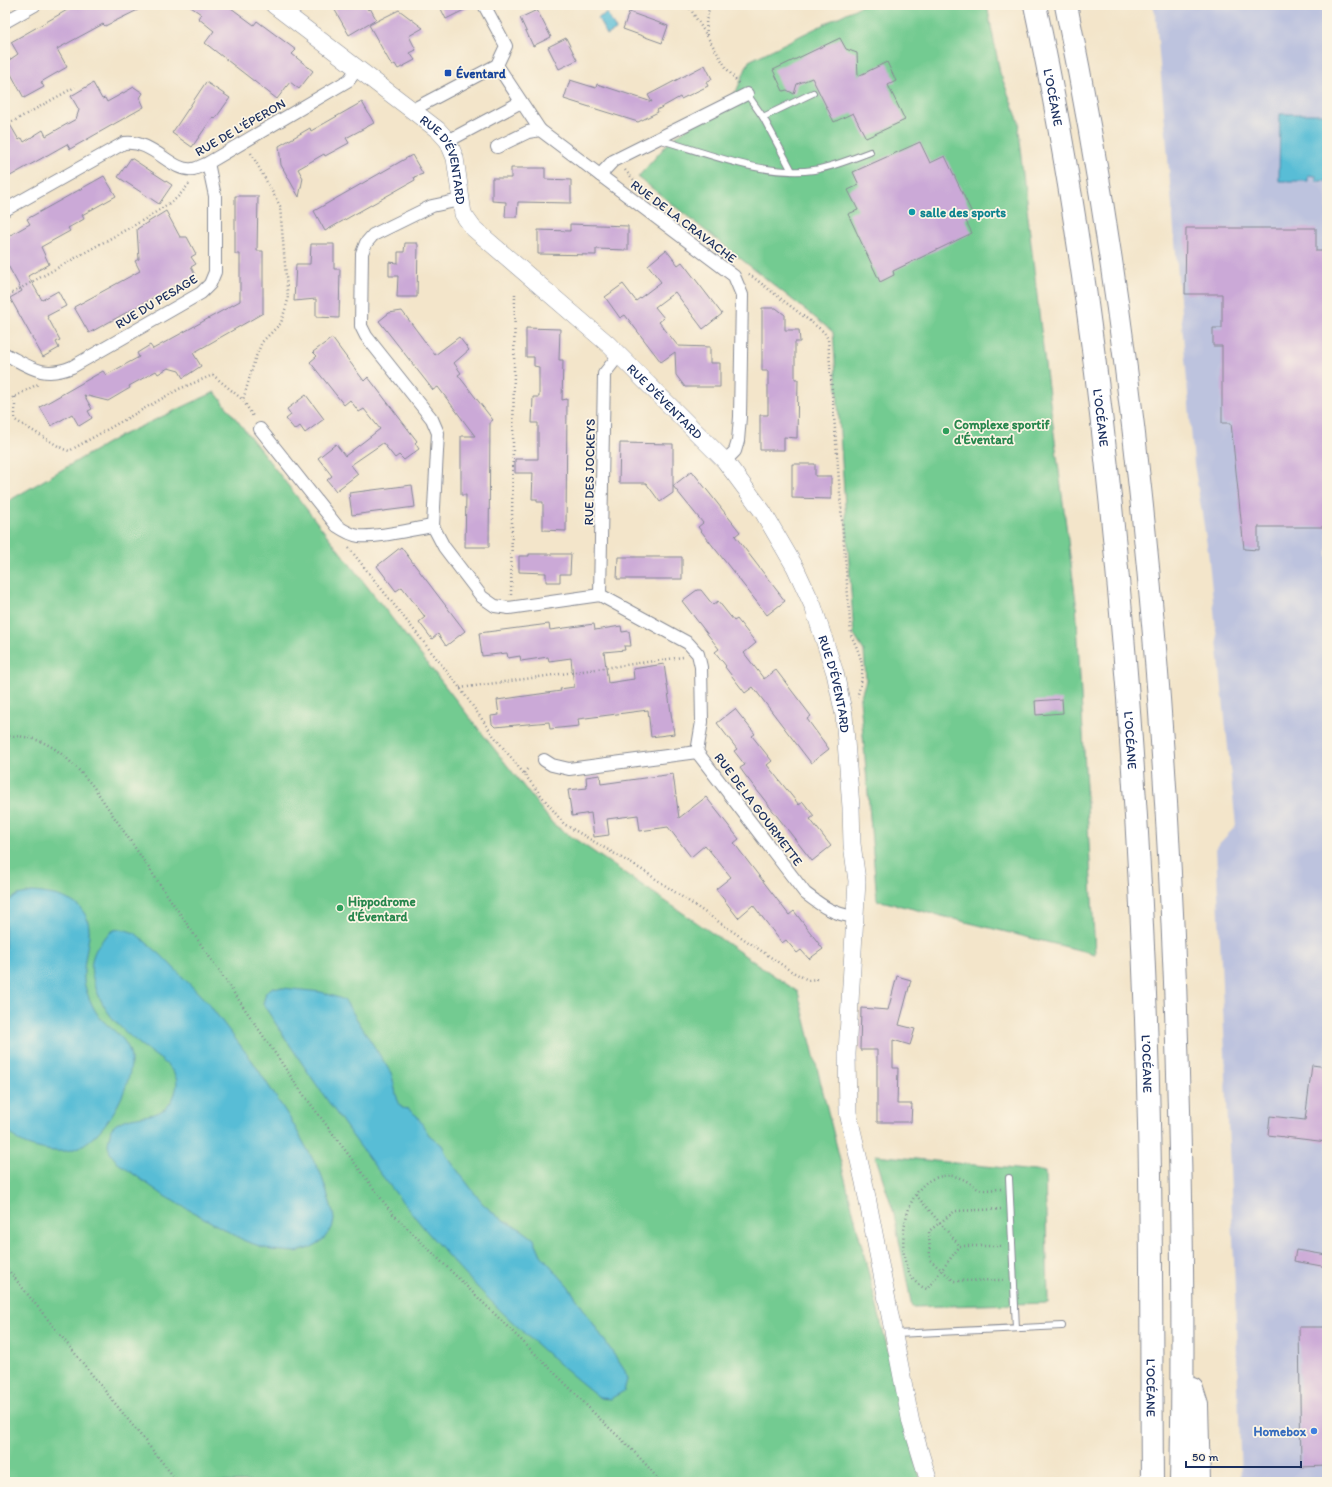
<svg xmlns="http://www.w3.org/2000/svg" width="1332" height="1487" font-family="Itim,sans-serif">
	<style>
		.industrial { fill: #bdc3de }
		.green { fill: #73cb91; stroke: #477d78 }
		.water { fill: #58bdd6; stroke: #3a769a }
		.building { fill: #cba9d7 }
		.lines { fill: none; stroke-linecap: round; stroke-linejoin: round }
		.lane-casing { stroke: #878a94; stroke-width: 8 }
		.street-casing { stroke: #878a94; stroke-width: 14 }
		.secondary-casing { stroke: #878a94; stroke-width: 18 }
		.highway-casing { stroke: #878a94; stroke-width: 24 }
		.path { stroke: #878a94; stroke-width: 2.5; stroke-dasharray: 1 3; stroke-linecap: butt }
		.lane { stroke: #fff; stroke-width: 6 }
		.street { stroke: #fff; stroke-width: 12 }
		.secondary { stroke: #fff; stroke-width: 17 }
		.highway { stroke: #fff; stroke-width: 22 }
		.transit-dot { fill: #1a4fb4; stroke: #fcf5e5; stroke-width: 1.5 }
		.culture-dot { fill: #0f9aa8; stroke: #fcf5e5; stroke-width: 1.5 }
		.leisure-dot { fill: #2e9e5b; stroke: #fcf5e5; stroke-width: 1.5 }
		.shop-dot { fill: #3f7fe0; stroke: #fcf5e5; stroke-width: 1.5 }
		.labels { text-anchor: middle; stroke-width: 3.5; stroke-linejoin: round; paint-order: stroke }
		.transit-label { font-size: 13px; font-weight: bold; fill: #164399; stroke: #fcf5e5; text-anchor: start }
		.street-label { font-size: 13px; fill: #1b2f5e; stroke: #fcf5e5 }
		.culture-label { font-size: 13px; font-weight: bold; fill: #0d838f; stroke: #fcf5e5; text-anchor: start }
		.leisure-label { font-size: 13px; font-weight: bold; fill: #27864d; stroke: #fcf5e5; text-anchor: start }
		.shop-label { font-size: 13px; font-weight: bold; fill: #366cbe; stroke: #fcf5e5; text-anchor: end }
	</style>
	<rect width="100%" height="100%" fill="#fcf5e5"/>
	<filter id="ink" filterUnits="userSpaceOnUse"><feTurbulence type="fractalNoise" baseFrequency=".025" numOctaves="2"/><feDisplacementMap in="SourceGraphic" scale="8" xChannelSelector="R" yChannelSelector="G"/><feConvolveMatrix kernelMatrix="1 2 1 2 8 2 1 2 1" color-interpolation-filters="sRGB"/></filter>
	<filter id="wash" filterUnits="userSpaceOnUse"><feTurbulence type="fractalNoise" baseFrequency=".012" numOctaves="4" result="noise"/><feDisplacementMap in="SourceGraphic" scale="16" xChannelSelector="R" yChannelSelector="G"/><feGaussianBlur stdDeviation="0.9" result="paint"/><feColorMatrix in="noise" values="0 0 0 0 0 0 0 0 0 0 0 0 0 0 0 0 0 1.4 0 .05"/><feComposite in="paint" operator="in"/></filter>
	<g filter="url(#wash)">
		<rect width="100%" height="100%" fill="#f3e5ca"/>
		<path class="industrial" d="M1153,5h174v1477h-86l-7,-221 -18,-414 20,-21 -28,-275 -14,-87 -38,-446z"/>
		<g class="green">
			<path d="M863,5h124l13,68 19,49 -1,9 26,225 32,246 19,352 -218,-54 -17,-201 6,-19 -2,-29 -10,-16 -21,-303 -195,-155 32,-36 66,-49 13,-31z"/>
			<path d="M215,392l338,432 245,168 123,490h-916v-979l111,-65z"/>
			<path d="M875,1155l170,17 3,131 -136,4 -19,-97z"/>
		</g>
		<g class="water">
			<path d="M607,13l9,17 -9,5 -9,-17z"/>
			<path d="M1280,114h47v67h-11v-5l-8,-1v6h-29z"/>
			<path d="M32,892c27,2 60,9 57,44 -2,15 -6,29 -5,45 1,8 7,23 12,31 10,17 34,24 35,47 1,30 -28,81 -57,90 -11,4 -25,2 -36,-1 -15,-3 -25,-9 -33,-23v-222l13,-8z"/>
			<path d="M114,930l8,-1 13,4 26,22 47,48 45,59 38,58 30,54 12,38 1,8 -2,8 -10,13 -12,7 -14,4 -25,-2 -26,-9 -79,-44 -48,-34 -8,-10 -2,-9 3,-15c18,-21 51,-3 63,-33 2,-5 4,-13 2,-18 -5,-14 -20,-21 -31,-30 -27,-20 -46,-40 -53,-74 -3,-18 7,-34 22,-44z"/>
			<path d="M273,987l48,5 21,7 4,3 45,71c5,14 3,23 11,35l6,1 9,7 12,19 13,10 6,13 34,45 16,14 24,13 12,9 7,16 27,31 57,85 2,9 -3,11 -14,8 -10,-1c-54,-43 -104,-89 -150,-140 -70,-78 -130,-166 -187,-254l3,-12z"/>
		</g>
		<g id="blocks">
			<g class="building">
				<path d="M76,5h72l-43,21 -2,-2 -46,25 10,18 -26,15 3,5 -20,11 -19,-35 13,-9 -7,-12z"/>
				<path d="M188,5h39l27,20 3,-4 39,29 -4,4 21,17 -14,18 -9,-7 -13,17 -72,-56 9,-12 -16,-13 3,-4z"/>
				<path d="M332,5h33l3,5 2,-2 6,11 -27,16z"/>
				<path d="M439,5h35l-28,14z"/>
				<path d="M399,10l24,18 -14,8 7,14 -6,3 5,7 -17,9 -3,-5 -3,2 -23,-41z"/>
				<path d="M537,10l14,27 -18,9 -13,-28z"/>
				<path d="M629,12l39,14 -6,17 -39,-14z"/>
				<path d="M566,38l11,22 -18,9 -11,-22z"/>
				<path d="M840,38l6,11 11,4 1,23 29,-14 9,19 -8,4 17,35 -39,18 -13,-25 -19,9 -22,-44 -15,6 -3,10 -7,-4 -4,1 -10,-21z"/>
				<path d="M705,65l7,14 -6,3 2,4 -27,13 -1,-2 -23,13 1,2 -20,10 -74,-23 6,-19 26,8 1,-4 55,18 -4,-7z"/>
				<path d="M206,82l24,16 -15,21 -2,-2 -21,30 -20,-14z"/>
				<path d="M93,83l9,16 3,-1 2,4 27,-15 9,6 -3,5 4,9 -74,42 -3,-5 -62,35v-63l14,24 3,-2 2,4 19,-12 3,6 30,-17 3,-9 -8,-14z"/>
				<path d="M362,102l12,21 -28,15 3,5 -24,13 -1,-2 -26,15 5,9 -4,19 -18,-32 -2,-19 31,-18 1,3z"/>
				<path d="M920,142l10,21 15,-7 28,59 -8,4 7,14 -79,38 1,4 -14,7 -32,-68 10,-4 -10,-20 11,-5 -6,-13z"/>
				<path d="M412,155l11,19 -9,3 1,3 -90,51 -11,-20z"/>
				<path d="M131,158l41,27 -13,19 -41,-27z"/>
				<path d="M511,168h34v11l26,1v23l-53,-1 -1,15h-12l1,-15 -14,-1v-23h19z"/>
				<path d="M104,176l12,20 -34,19 2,4 -16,9 2,3 -29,16 8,17 -21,12 14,24 16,-9 8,15 -19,10 13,24 -4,2 3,6 -16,9 -33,-59 12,-7 -17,-31v-22l25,-14 -3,-5z"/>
				<path d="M235,196h23l-1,55h6v62l-70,40 8,13 -18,12 -4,-7 -11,-3 -10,6 -2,-3 -27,15 1,2 -22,13 -24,-6 8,14 -4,2 4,7 -13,8 -7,-12 -21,12 -11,-19 63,-36 3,4 33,-18 -2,-4 13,-8 3,4 87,-48v-47h-5z"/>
				<path d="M166,211l14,26h7l9,17 -5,3 5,7 -5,3 4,8 -106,58 -15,-26 66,-36 -5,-10 4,-2 -2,-30z"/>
				<path d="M570,224l58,2v24l-32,-1v6l-58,-1v-24l32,1z"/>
				<path d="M1186,228h130v23h11v276h-69v23l-14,-1 -13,-126h-9v-77h-9v-18h9v-34h-37z"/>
				<path d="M405,243h12l1,2 -1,52h-20l1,-21h-9v-14l9,1v-11h6z"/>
				<path d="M311,244h23v25h6l-1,49 -23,-1v-18l-22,2 2,-37h14z"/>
				<path d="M666,250l12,15 4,-3 40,52 -19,15 -28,-37 -20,15 9,11 -5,4 19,24 32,1v16h10v24h-35l-9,-12 -1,-23 -14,10 -36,-47 -5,3 -15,-21 18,-13 13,17 25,-19 -13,-17z"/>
				<path d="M762,308h14l9,7v15h14l1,12h-5v37h3l-1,59 -13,-1v13h-24v-35h8v-44h-6z"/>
				<path d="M402,311l33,44 24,-18 10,13 -15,13 7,10 -3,2 35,45 -3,2 -1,125h-24l1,-52h-5v-59h14l-37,-49 -5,3 -54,-69 10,-8z"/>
				<path d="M526,328l34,1 -1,31h4l-1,40 5,-1 -1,132 -23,-1v-28h-6v-3h-5l1,-26h-18v-14h23v-36h-6l1,-26h6v-30l-5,-1v-9h-8z"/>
				<path d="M332,338l32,43 4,-4 49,64 -2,2 4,6 -15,11 -5,-5 -4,3 -12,-15 -32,22 7,9 -22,17 -9,-11 5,-4 -14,-18 18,-14 9,12 35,-27 -16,-20 -5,3 -9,-12 -6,5 -34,-43 7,-6 -4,-4z"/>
				<path d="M306,395l18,24 -19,14 -5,-7 -5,4 -9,-11 5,-4 -4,-6z"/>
				<path d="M620,443l53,1v49l-13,9 -14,-19h-27z"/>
				<path d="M792,464h23v12h16v23l-39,-1z"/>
				<path d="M692,471l48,61 -5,4 50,65 -18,14 -69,-88 5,-4 -30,-37z"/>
				<path d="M412,485l3,22 -63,8 -3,-22z"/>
				<path d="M401,547l64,84 -19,15 -8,-12 -6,5 -13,-17 6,-5 -23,-30 -6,4 -19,-25z"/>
				<path d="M529,554h42l-1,20h-10v8h-14v-9l-27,-1v-16h10z"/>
				<path d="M618,557h64v22h-65z"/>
				<path d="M697,590h4l12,15 5,-4 16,20 3,-2 19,24 -12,10 20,26 12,-9 35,46 -4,3 22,30 -18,14 -58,-76 -8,6 -20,-26 1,-1 -11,-14 4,-3 -37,-48z"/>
				<path d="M549,624l1,6 44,-6 1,6 26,-4 1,6 7,-1 2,15h-7l1,4 -21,2 4,31 26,-4 -1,-10 31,-5 10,70 -23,3 -3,-27 -70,9 1,7 -29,3 -1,-7 -54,5 -3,-3 -1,-8 8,-1 -2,-15 64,-9 -1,-2 14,-2 -3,-29 -22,3 -1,-4 -27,4 -1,-5 -12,2 -1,-5 -25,3 -3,-23z"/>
				<path d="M1062,699l1,14 -27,2 -1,-14z"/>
				<path d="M735,709l20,25 -3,2 20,25 -5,4 32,40 4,-3 11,14 -4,3 21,27 -19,15 -67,-86 -5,-7 5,-3 -11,-14 3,-2 -20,-26z"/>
				<path d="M673,774l6,44 27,-21 33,42 -5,4 15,20 40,52 5,-4 29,38 -14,10 -8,-9 -4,3 -11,-13 -4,3 -29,-38 -15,13 -22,-29 15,-12 -26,-32 -14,12 -23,-30 -28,4 -2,-16 -31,4 2,16 -15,2 -3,-24 -19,3 -4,-26 19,-2 -1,-11 14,-2 1,9z"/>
				<path d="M897,976l14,4 -12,45 16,4 -5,16 -17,-5v28h5l-1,36h15l-1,18h-34v-72h-17l1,-42 27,2z"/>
				<path d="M1312,1065l15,2v75l-59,-7 2,-19 35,4z"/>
				<path d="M1296,1250l31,5v12l-33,-6z"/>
				<path d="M1299,1327h28v139l-26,1z"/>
			</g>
		</g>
	</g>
	<g filter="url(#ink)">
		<use href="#blocks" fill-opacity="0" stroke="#878a94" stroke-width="1"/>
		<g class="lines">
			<g class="lane-casing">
				<g id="lane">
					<path d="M747,94l16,23 29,54"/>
					<path d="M763,117l50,-24"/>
					<path d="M658,139c49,14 105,38 156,31 19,-3 38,-11 56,-18"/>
					<path d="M1009,1178l7,150"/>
					<path d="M896,1334l166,-8"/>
				</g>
			</g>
			<g class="street-casing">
				<g id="street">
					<path d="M5,22l30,-17"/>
					<path d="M497,65l43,65"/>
					<path d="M412,110l85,-45 9,-19 -22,-41"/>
					<path d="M448,141l73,-39"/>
					<path d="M497,147l31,-15 12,-2 194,146 8,19 -2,122 -2,24 -3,10 -10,10"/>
					<path d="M600,175l13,-14 134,-67"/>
					<path d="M460,200l-28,6 -59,29 -7,8 -4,10 -1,73 5,10 66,83 6,14 -5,93 11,21 38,50 13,9 14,2 91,-13 88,48 10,11 3,13 1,55 -5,30 108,141c17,13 27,21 50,24"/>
					<path d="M5,210l119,-67c29,-4 48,30 69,26 5,-1 10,-4 15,-6l141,-83 8,-11"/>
					<path d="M5,354c25,13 38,25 67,13l129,-74 9,-9 5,-12v-76l-7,-33"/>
					<path d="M260,429l77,97c6,4 14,9 22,10 20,2 53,-7 74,-10"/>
					<path d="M600,595l4,-221 15,-19"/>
					<path d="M544,760l8,5 17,4 128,-17"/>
				</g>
			</g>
			<g class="secondary-casing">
				<g id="secondary">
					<path id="s1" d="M274,5l138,105 26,20 10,11 7,17 8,56 10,14 135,116 117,117 38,51 32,55 18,39 22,67 9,42 7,92 1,37 5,37 -10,173 1,59 16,69 47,241 18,59"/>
				</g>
			</g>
			<g class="highway-casing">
				<g id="highway">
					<path id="s2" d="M1035,5c48,223 74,452 92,680 11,146 19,292 22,439 3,119 2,239 3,358"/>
					<path d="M1066,5c66,321 96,650 109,977 6,167 10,333 6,500"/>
					<path d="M1192,1389l5,16 2,77"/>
				</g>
			</g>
			<g class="path">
				<path d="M688,5l39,64 12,15"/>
				<path d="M707,35l-1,-14 4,-16"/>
				<path d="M12,122l63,-35"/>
				<path d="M251,153l29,53 8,94 -7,23 -19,19 -7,17 -12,41 11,18"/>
				<path d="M625,170l14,16"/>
				<path d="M749,274l75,58 4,7 23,296c12,25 15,35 6,62"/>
				<path d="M5,297l142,-79 30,-20 13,-15"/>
				<path d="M15,397v23l48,29 6,2 110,-62 34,-14 30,25"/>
				<path d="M5,402l33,-18"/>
				<path d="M349,548l111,140 33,47 71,89 80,47 147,100 17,9 11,-1"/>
				<path d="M511,595l4,-301"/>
				<path d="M460,688l223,-31"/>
				<path d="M5,736c43,-2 62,21 88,50l205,301 94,126 187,184c25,29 58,53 81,85"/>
				<path d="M524,773l4,-5"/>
				<path d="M1001,1189c-7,0 -16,2 -22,0 -2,0 -5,-3 -7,-5 -14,-8 -22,-11 -37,-6 -32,10 -40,77 -23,100 4,5 9,9 15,11l33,-43h43"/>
				<path d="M916,1195l44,51"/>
				<path d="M1001,1209l-46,2 -26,20 1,29 24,21 49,-1"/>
				<path d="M5,1266l173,216"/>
			</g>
			<use href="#lane" class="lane"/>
			<use href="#street" class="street"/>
			<use href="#secondary" class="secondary"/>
			<use href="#highway" class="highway"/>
		</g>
	</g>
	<rect class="transit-dot" x="444" y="69" width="8" height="8" rx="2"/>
	<circle class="culture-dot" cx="912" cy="212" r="4"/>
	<g class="leisure-dot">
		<circle cx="946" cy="431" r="4"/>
		<circle cx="340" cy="908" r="4"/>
	</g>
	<circle class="shop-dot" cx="1314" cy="1431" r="4"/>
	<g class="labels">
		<g class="transit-label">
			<text x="456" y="78">Éventard</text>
		</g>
		<g class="street-label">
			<text dy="5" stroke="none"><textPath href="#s2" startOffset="94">L’OCÉANE</textPath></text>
			<text transform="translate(240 127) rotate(-30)" y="5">RUE DE L'ÉPERON</text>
			<text dy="5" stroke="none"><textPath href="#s1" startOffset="236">RUE D'ÉVENTARD</textPath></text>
			<text transform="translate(684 221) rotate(37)" y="5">RUE DE LA CRAVACHE</text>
			<text transform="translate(156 301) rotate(-31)" y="5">RUE DU PESAGE</text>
			<text dy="5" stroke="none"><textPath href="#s1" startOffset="572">RUE D'ÉVENTARD</textPath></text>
			<text dy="5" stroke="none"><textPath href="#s2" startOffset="418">L’OCÉANE</textPath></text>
			<text transform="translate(589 472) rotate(-89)" y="5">RUE DES JOCKEYS</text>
			<text dy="5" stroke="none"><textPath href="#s1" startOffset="908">RUE D'ÉVENTARD</textPath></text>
			<text dy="5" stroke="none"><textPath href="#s2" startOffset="742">L’OCÉANE</textPath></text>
			<text transform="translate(759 809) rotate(53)" y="5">RUE DE LA GOURMETTE</text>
			<text dy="5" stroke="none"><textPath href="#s2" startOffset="1066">L’OCÉANE</textPath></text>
			<text dy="5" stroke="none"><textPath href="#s2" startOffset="1390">L’OCÉANE</textPath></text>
		</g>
		<g class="culture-label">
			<text x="920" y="217">salle des sports</text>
		</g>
		<g class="leisure-label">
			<text x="954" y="429">Complexe sportif<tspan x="954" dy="15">d'Éventard</tspan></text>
			<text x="348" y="906">Hippodrome<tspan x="348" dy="15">d'Éventard</tspan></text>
		</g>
		<g class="shop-label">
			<text x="1306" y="1436">Homebox</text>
		</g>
	</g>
	<rect width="1332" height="1487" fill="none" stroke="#fcf5e5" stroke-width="20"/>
	<path d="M1186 1461v6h115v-6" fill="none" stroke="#1b2f5e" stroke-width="2"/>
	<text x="1192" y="1461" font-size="12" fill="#1b2f5e" stroke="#fcf5e5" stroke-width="3" paint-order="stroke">50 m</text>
</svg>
